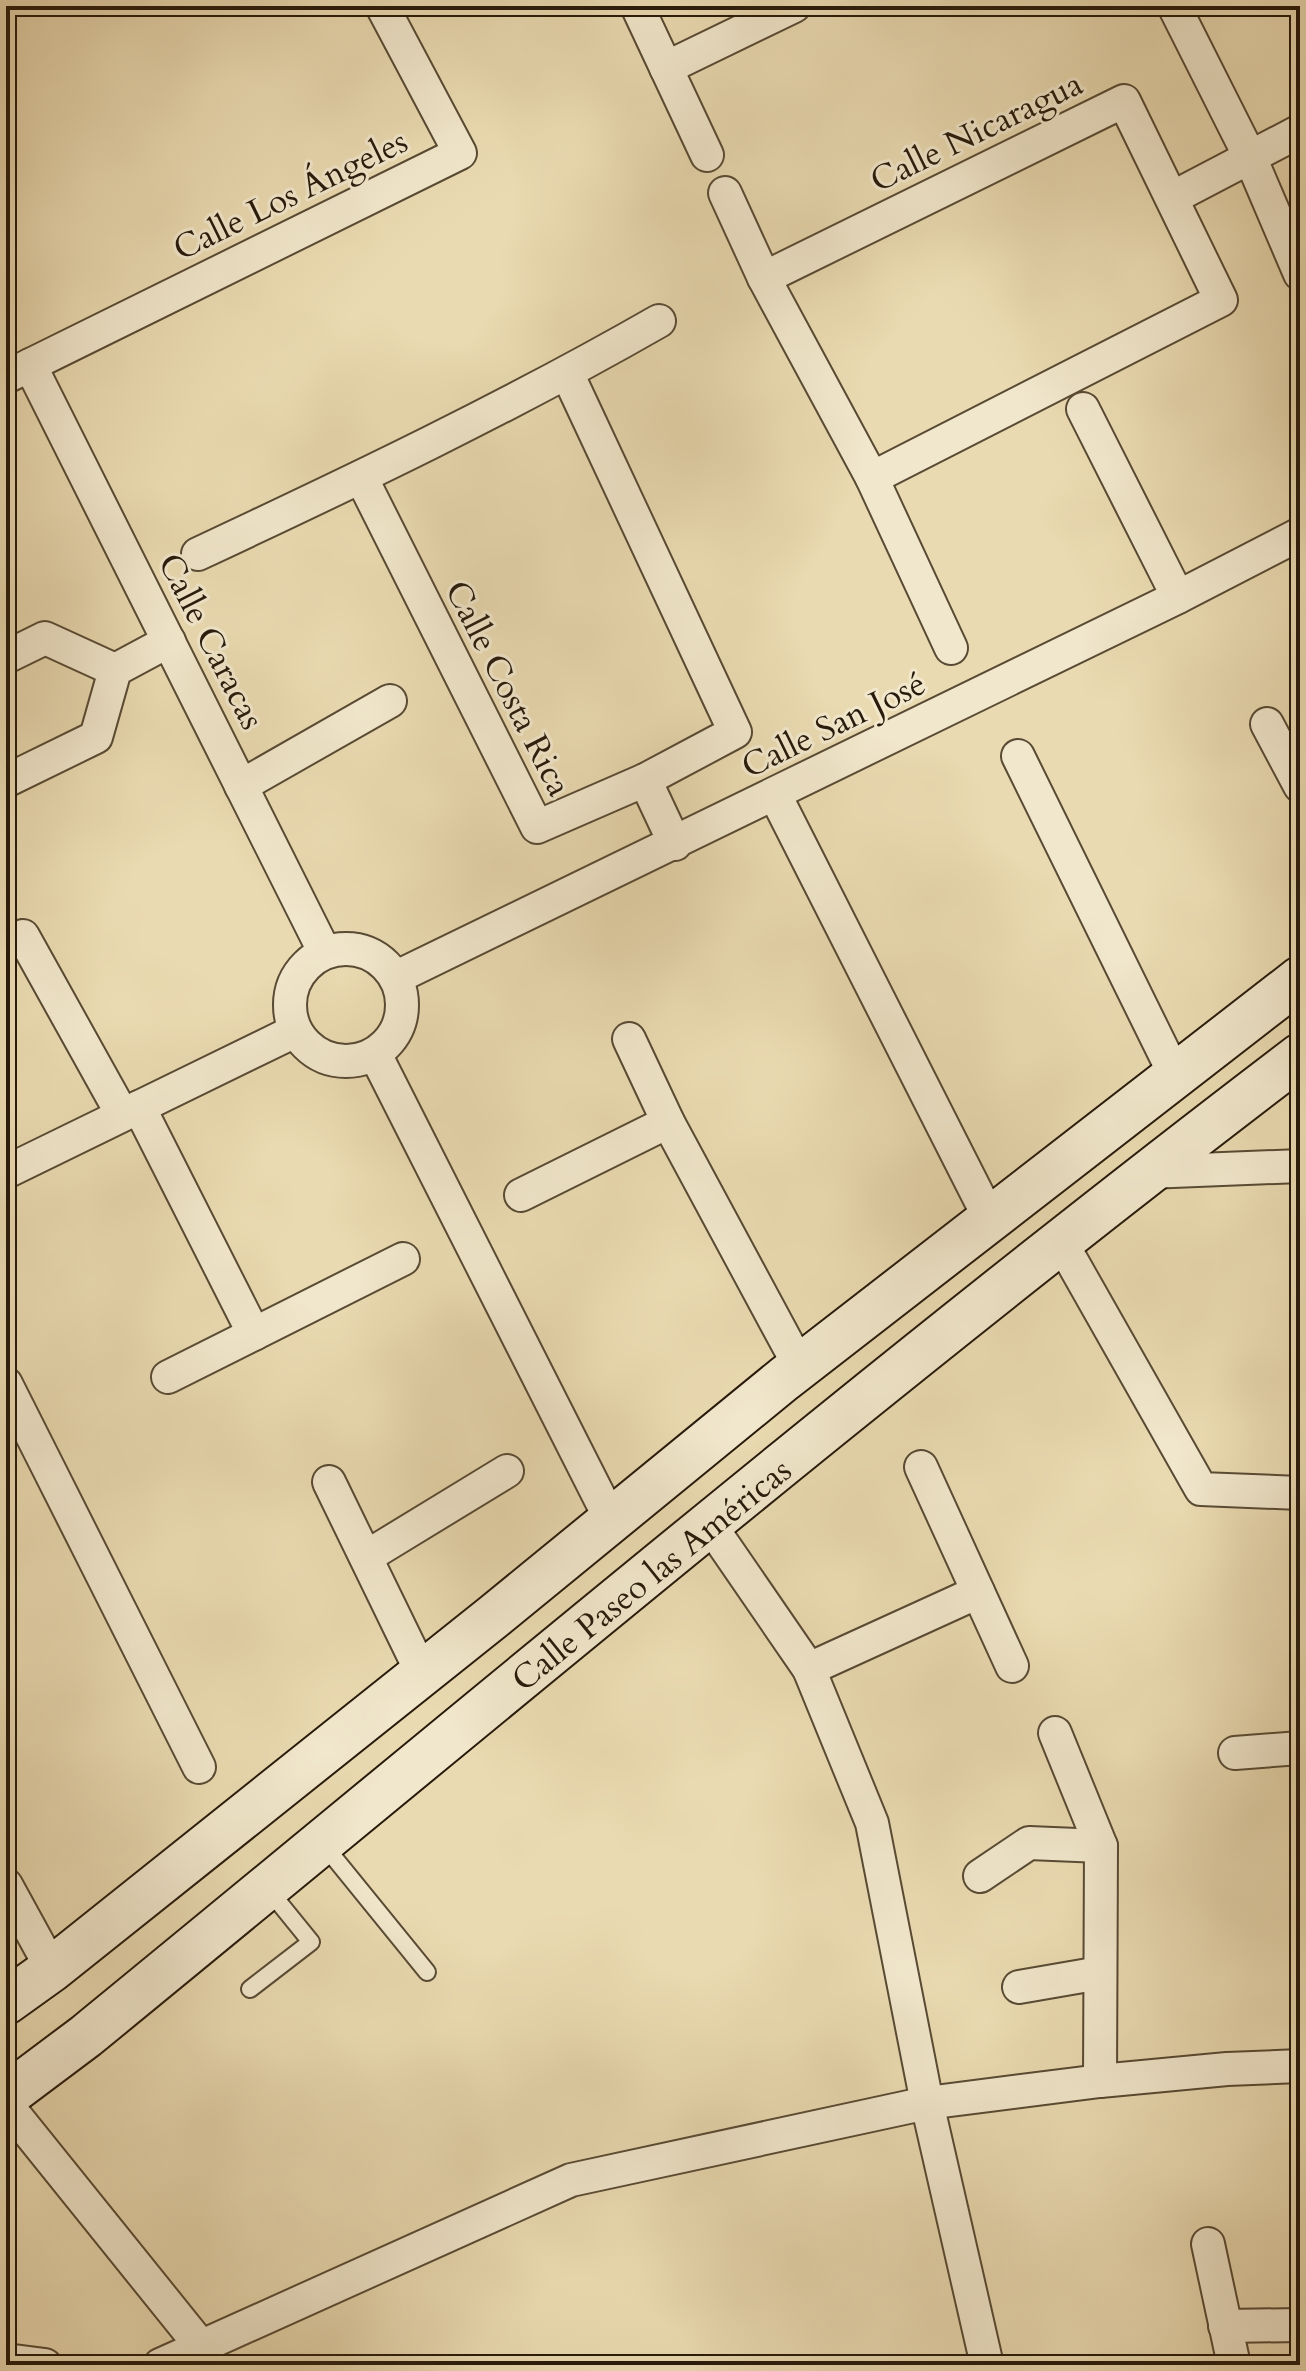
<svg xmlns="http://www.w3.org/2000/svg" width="1306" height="2371" font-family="Cardo,serif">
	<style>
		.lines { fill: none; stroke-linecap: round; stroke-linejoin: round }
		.lane-casing { stroke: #584a34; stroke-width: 20 }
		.street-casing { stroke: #584a34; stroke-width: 36 }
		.secondary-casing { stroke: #271a0b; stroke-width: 48 }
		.lane { stroke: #f1e7cc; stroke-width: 16 }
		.street { stroke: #f1e7cc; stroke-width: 32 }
		.secondary { stroke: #f1e7cc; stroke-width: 44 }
		.labels { text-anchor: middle; stroke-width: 6; stroke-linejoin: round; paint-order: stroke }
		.street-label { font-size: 34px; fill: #271a0b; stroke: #f1e7cc }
	</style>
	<rect width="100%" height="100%" fill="#eadab1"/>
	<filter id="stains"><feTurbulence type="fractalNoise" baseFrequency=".0025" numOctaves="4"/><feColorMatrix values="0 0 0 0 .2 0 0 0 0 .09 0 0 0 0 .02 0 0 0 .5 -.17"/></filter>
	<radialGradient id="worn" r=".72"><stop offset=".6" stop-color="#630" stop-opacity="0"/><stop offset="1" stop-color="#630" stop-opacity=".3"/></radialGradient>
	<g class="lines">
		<g class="lane-casing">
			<g id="lane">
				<path d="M323,1844l104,128"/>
				<path d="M250,1989l61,-47 -43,-53"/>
			</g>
		</g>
		<g class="street-casing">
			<g id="street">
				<path d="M637,6l70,149"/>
				<path d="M1174,6l76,151 50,117"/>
				<path d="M666,68l128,-62"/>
				<path d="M725,193l39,85 108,200 79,170"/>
				<path d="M1172,198l128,-67"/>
				<path d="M764,278l360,-177 97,199 -349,178"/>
				<path d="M30,365l294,586"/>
				<path d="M6,377l454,-224 -78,-147"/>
				<path d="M1083,409l95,188"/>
				<path d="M361,477l176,350 108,-47 90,-48 -168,-359"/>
				<path d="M198,554c156,-73 311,-147 461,-233"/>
				<path d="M6,657l39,-19 70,32"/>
				<path d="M1267,724l33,62"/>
				<path d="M1018,756l157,319"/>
				<path d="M645,780l30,64"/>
				<path d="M6,781l90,-44 19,-67 54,-29"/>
				<path d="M241,786l149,-85"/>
				<path d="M775,795l215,424"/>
				<path d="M23,936l99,178"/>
				<circle cx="346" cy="1005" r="56"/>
				<path d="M397,977l781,-380 122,-63"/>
				<path d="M629,1039l39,83 132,245"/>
				<path d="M375,1054l236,466"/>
				<path d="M139,1107l115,227"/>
				<path d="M6,1172l289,-141"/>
				<path d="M1148,1172l152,-6"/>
				<path d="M521,1195l147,-73"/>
				<path d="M1061,1242l140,247 99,4"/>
				<path d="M168,1377l235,-118"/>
				<path d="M6,1384l193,383"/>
				<path d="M921,1467l91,199"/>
				<path d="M329,1482l93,191"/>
				<path d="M710,1525l99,144 63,154 55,280 60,262"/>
				<path d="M366,1557l141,-86"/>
				<path d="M809,1669l169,-77"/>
				<path d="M1055,1733l46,113 -1,235"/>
				<path d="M1235,1753l65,-5"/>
				<path d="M980,1876l49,-33 72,3"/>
				<path d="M6,1885l46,84"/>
				<path d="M1019,1987l81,-14"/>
				<path d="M6,2104l194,241"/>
				<path d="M1208,2244l26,121"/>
				<path d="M1225,2326l75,-1"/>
				<path d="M6,2360l39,5"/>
				<path d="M160,2365l411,-185 356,-77 173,-22 127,-12 73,-3"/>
			</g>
		</g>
		<g class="secondary-casing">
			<g id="secondary">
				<path d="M6,2002l46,-33 441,-352 291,-238 516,-400"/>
				<path d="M6,2096l80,-60c402,-329 800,-665 1214,-980"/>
			</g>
		</g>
		<use href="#lane" class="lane"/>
		<use href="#street" class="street"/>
		<use href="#secondary" class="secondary"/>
	</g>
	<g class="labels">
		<g class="street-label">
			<text transform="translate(976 131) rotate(-26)" y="12">Calle Nicaragua</text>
			<text transform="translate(290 194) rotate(-26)" y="12">Calle Los Ángeles</text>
			<text transform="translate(212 641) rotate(63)" y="12">Calle Caracas</text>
			<text transform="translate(509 688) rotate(63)" y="12">Calle Costa Rica</text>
			<text transform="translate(833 724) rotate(-26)" y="12">Calle San José</text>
			<text transform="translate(651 1574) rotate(-39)" y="12">Calle Paseo las Américas</text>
		</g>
	</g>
	<rect width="1306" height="2371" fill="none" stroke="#eadab1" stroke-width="32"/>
	<rect x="8" y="8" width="1290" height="2355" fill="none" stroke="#271a0b" stroke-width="4"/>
	<rect x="16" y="16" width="1274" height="2339" fill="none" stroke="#271a0b" stroke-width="2"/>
	<rect width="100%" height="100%" filter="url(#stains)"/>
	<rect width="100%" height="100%" fill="url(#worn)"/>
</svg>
